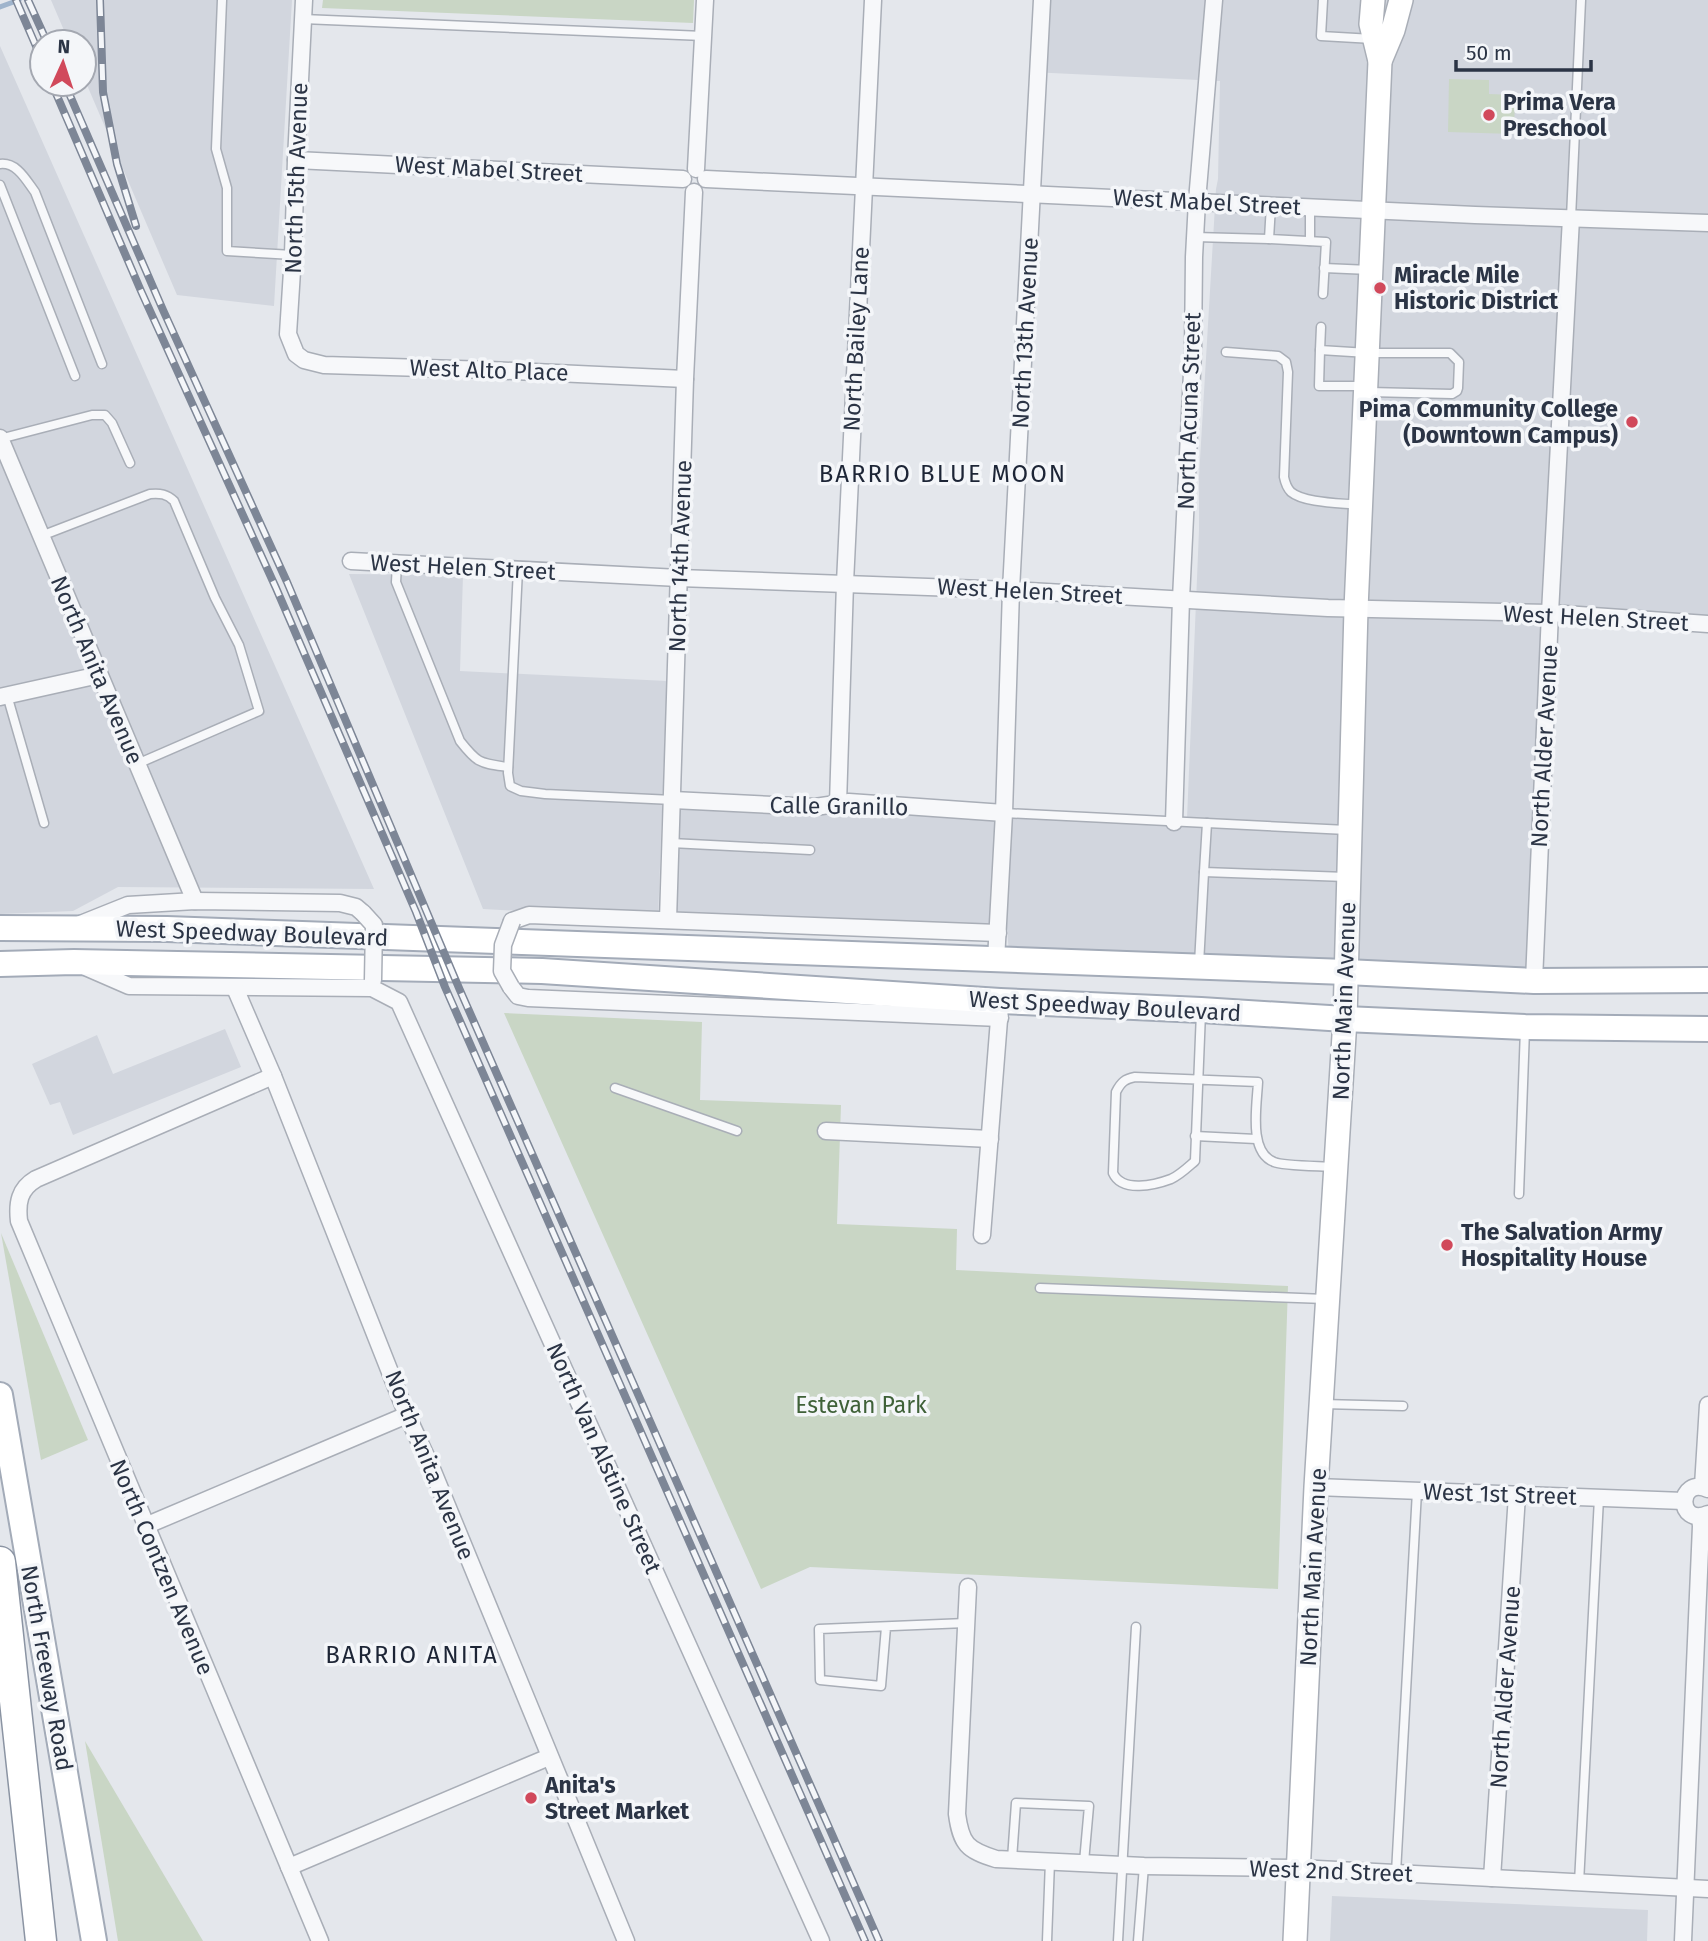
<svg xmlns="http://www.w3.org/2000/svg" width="1708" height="1941" font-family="'Fira Sans',sans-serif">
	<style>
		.built { fill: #d2d6de }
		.green { fill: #c9d6c5 }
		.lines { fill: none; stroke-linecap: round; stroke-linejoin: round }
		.stream { stroke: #9fb4cc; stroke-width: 5 }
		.service-casing { stroke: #a9aeb7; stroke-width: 11 }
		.minor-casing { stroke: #a9aeb7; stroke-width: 19 }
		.secondary-casing { stroke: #a9aeb7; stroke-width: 26 }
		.primary-casing { stroke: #a3abb8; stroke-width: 28 }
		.motorway-casing { stroke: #8b94a3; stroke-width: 33 }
		.service { stroke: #f7f8fa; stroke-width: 8 }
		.minor { stroke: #f7f8fa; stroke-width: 16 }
		.secondary { stroke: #fff; stroke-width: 23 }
		.primary { stroke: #fff; stroke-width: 24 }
		.motorway { stroke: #fff; stroke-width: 30 }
		.rail-casing { stroke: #7d8696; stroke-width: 8 }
		.rail { stroke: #f4f6f9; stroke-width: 5; stroke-dasharray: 16; stroke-linecap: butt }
		.minor-bridge-casing { stroke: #a9aeb7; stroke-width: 19; stroke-linecap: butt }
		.minor-bridge { stroke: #f7f8fa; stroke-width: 16 }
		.poi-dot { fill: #d1495b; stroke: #f4f6f9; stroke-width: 2.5 }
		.labels { text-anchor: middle; stroke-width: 7; stroke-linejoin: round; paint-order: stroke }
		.poi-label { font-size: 23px; font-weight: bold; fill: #2b3445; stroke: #f4f6f9; text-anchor: start }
		.street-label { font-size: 23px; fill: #2b3445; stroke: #f4f6f9 }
		.park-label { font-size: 23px; fill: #3f6138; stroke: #f4f6f9 }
		.neighbourhood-label { font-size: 24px; letter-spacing: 2px; fill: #1d2536; stroke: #f4f6f9 }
	</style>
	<rect width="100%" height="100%" fill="#e4e7ec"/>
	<g class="built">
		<path d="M51,0h241l-18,306 -97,-11 -93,-217v-36h-15z"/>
		<path d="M1034,0h674v620l-159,-10 -10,361 -530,-17 -2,-26 -334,-9 4,-117 510,17 12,-289v-53l17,-288 2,-10 2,-98 -190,-9z"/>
		<path d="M0,46l374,843 -256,-2 -45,24 -73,3z"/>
		<path d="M349,574l114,1 -3,96 207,10 -9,237 -175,-9z"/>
		<path d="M225,1029l16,38 -168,68 -13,-33 -10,3 -18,-41 65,-29 16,39z"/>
		<path d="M1332,1896l316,14 -1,31h-317z"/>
	</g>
	<g class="green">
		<path d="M323,0h371l-1,23 -371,-15z"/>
		<path d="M1449,79l40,1v14l26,1 -1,39 -66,-2z"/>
		<path d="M504,1013l198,9 -2,78 141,5 -4,119 120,5 -1,41 332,16 -10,303 -468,-22 -49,22z"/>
		<path d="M1,1233l87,207 -47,20z"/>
		<path d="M85,1741l118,200h-85z"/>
	</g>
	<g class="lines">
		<path class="stream" d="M0,7l19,-7"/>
		<g class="service-casing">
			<g id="service">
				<path d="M222,0l-6,149 11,39v63l66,4"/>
				<path d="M1323,0l-2,36 52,3"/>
				<path d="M303,19l400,17"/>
				<path d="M0,164c17,-2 26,16 35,28l67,172"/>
				<path d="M0,185l75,191"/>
				<path d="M1271,205l-2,34 57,3 -3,52"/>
				<path d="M1571,218l10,-218"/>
				<path d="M1195,237l74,2"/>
				<path d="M1310,241v-34"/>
				<path d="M1324,268l46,2"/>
				<path d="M1321,327l-1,23 48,3h82l9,9 -1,26 -1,3 -5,3 -83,-2"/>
				<path d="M1320,350l-1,36h45"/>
				<path d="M1226,352l52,4 8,6 2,10 -4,105c1,5 3,11 7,15 13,11 50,11 67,13"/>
				<path d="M0,439l92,-24h13l7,8 18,40"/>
				<path d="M41,536l109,-42c10,-1 17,0 24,7l41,97 24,47 20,66 -122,53"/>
				<path d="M397,564l-1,18 64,159c18,23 20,22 48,26"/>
				<path d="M518,569l-10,204 2,13 11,5 24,3 128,6"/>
				<path d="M7,695l37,128"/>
				<path d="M1004,813l343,17"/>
				<path d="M1207,823l-3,49 142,5"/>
				<path d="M671,843l139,7"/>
				<path d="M1199,964l5,-92"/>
				<path d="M1201,1012l-6,149c-7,6 -15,14 -24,18 -16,6 -49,14 -58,-6l3,-81c5,-10 9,-13 19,-15l123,5c-1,23 -10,70 16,80 9,4 46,4 59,5"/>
				<path d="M615,1088l122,43"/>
				<path d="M1195,1136l61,3"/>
				<path d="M1519,1194l6,-165"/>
				<path d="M1040,1288l285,11"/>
				<path d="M1322,1404l81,2"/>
				<path d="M886,1627l-5,59 -61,-6 -1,-51 147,-6"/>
				<path d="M1012,1859l4,-56 73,3 -5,56"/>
				<path d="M1396,1873l21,-382"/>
				<path d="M1579,1883l20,-385"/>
				<path d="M1047,1941l3,-80"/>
				<path d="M1118,1941l18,-314"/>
				<path d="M1138,1941l6,-75"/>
			</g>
		</g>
		<g class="minor-casing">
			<g id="minor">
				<path d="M304,0l-8,160 -3,95 -5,79 8,20 8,6 20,5 166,5 195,9"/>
				<path d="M296,160l387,19"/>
				<path d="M696,169l9,-169"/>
				<path d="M706,179l769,36 233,8"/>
				<path d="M0,438l195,463"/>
				<path d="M351,561l328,17 332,12 317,18 222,5 158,11"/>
				<path d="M0,697l99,-22"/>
				<path d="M673,800l142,7 34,-5 155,11"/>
				<path d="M838,804l7,-221 28,-583"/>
				<path d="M1174,822l7,-223 12,-247 1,-95 3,-56 17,-201"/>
				<path d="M668,920l17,-541 9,-187"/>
				<path d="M512,921l17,-6 469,18"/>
				<path d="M78,925l50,-20 67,-4 145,2 16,4 7,6"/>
				<path d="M996,960l8,-147 7,-223 31,-590"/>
				<path d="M83,966l46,20 243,2 27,14 422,939"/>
				<path d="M1534,981l16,-368 21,-395"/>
				<path d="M511,987l7,9 10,2 472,20"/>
				<path d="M235,988l38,88 134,339 25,54 194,472"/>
				<path d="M273,1076l-237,103c-17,10 -19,24 -17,42l301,720"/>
				<path d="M826,1131l164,8"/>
				<path d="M982,1235l18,-228"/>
				<path d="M1703,1486l5,-81"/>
				<path d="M1316,1487l368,14"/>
				<path d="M1708,1489c-31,-13 -32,38 0,25"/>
				<path d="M145,1526l262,-111"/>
				<path d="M968,1587l-11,227c4,30 10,36 39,45l148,7 154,2 410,21"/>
				<path d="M289,1867l260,-110"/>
				<path d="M1492,1878l25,-383"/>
				<path d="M1683,1941l18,-415 -1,-9"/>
			</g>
		</g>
		<g class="secondary-casing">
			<g id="secondary">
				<path d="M1380,61l13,-31 8,-30"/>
				<path d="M1295,1941l21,-454 29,-468 11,-410 24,-548 -9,-37 2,-24"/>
			</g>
		</g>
		<g class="primary-casing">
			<g id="primary">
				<path d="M0,928l167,1 1179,43 188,9 174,-1"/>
				<path d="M0,964l74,-2 468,9 458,30 201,9 144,9 180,8 183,2"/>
				<path d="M0,1395l94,546"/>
			</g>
		</g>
		<g class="motorway-casing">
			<path id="motorway" d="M0,1562l41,379"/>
		</g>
		<use href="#service" class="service"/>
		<use href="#minor" class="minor"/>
		<use href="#secondary" class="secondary"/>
		<use href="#primary" class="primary"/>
		<use href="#motorway" class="motorway"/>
		<g class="rail-casing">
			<g id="rail">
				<path d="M16,0l26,60"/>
				<path d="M28,0l19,42"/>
				<path d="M100,0l3,92 14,72 19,62"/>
				<path d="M52,84l89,207 135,297 140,324 29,75 420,954"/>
				<path d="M65,84l98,226 124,272 172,406 420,953"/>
			</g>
		</g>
		<use href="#rail" class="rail"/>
		<g class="minor-bridge-casing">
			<g id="minor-bridge">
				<path d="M363,913l11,12 -1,55"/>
				<path d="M511,987l-9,-16 1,-26 9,-24"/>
			</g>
		</g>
		<use href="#minor-bridge" class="minor-bridge"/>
	</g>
	<g class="poi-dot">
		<circle cx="1489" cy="115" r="7"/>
		<circle cx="1380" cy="288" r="7"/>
		<circle cx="1632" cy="422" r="7"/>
		<circle cx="1447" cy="1245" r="7"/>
		<circle cx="531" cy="1798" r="7"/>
	</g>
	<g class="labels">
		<g class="poi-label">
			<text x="1503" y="110">Prima Vera<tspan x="1503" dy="26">Preschool</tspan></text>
			<text x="1394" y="283">Miracle Mile<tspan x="1394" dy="26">Historic District</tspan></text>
			<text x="1618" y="417" text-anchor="end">Pima Community College<tspan x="1618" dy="26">(Downtown Campus)</tspan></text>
			<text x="1461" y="1240">The Salvation Army<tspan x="1461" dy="26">Hospitality House</tspan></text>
			<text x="545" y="1793">Anita's<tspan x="545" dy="26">Street Market</tspan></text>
		</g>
		<g class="street-label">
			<text transform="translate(489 169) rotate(3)" y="8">West Mabel Street</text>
			<text transform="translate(296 178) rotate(-88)" y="8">North 15th Avenue</text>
			<text transform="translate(1207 202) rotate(3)" y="8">West Mabel Street</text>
			<text transform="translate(1025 333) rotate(-87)" y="8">North 13th Avenue</text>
			<text transform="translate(856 339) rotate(-87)" y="8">North Bailey Lane</text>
			<text transform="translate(489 370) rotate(2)" y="8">West Alto Place</text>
			<text transform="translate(1189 411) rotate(-88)" y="8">North Acuna Street</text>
			<text transform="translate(680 556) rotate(-88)" y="8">North 14th Avenue</text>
			<text transform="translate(463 567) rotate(3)" y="8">West Helen Street</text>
			<text transform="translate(1030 591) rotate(3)" y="8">West Helen Street</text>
			<text transform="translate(1596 618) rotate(3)" y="8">West Helen Street</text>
			<text transform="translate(97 670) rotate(67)" y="8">North Anita Avenue</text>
			<text transform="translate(1544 746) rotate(-87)" y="8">North Alder Avenue</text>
			<text transform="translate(839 806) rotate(1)" y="8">Calle Granillo</text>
			<text transform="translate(252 933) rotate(2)" y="8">West Speedway Boulevard</text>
			<text transform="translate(1344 1001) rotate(-88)" y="8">North Main Avenue</text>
			<text transform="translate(1105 1006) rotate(3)" y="8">West Speedway Boulevard</text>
			<text transform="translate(604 1458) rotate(66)" y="8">North Van Alstine Street</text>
			<text transform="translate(430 1465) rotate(68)" y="8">North Anita Avenue</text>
			<text transform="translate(1500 1494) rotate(2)" y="8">West 1st Street</text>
			<text transform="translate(162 1567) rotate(67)" y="8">North Contzen Avenue</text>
			<text transform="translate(1313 1567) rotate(-87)" y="8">North Main Avenue</text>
			<text transform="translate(47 1668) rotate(80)" y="8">North Freeway Road</text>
			<text transform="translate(1505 1687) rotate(-86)" y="8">North Alder Avenue</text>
			<text transform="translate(1331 1871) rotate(2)" y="8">West 2nd Street</text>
		</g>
		<g class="park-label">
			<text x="861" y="1413">Estevan Park</text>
		</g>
		<g class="neighbourhood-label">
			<text x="943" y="482">BARRIO BLUE MOON</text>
			<text x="412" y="1663">BARRIO ANITA</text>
		</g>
	</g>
	<g transform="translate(63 63) rotate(3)"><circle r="33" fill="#f4f6f9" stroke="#a4a8b1" stroke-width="2"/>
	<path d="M0-5L12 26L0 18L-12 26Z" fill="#d1495b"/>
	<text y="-10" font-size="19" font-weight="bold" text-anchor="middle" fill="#2b3445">N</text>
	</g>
	<path d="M1456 60v10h135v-10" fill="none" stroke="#2b3445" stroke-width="3.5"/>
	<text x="1466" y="60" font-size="21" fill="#2b3445" stroke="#f4f6f9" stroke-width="5" paint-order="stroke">50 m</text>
</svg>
